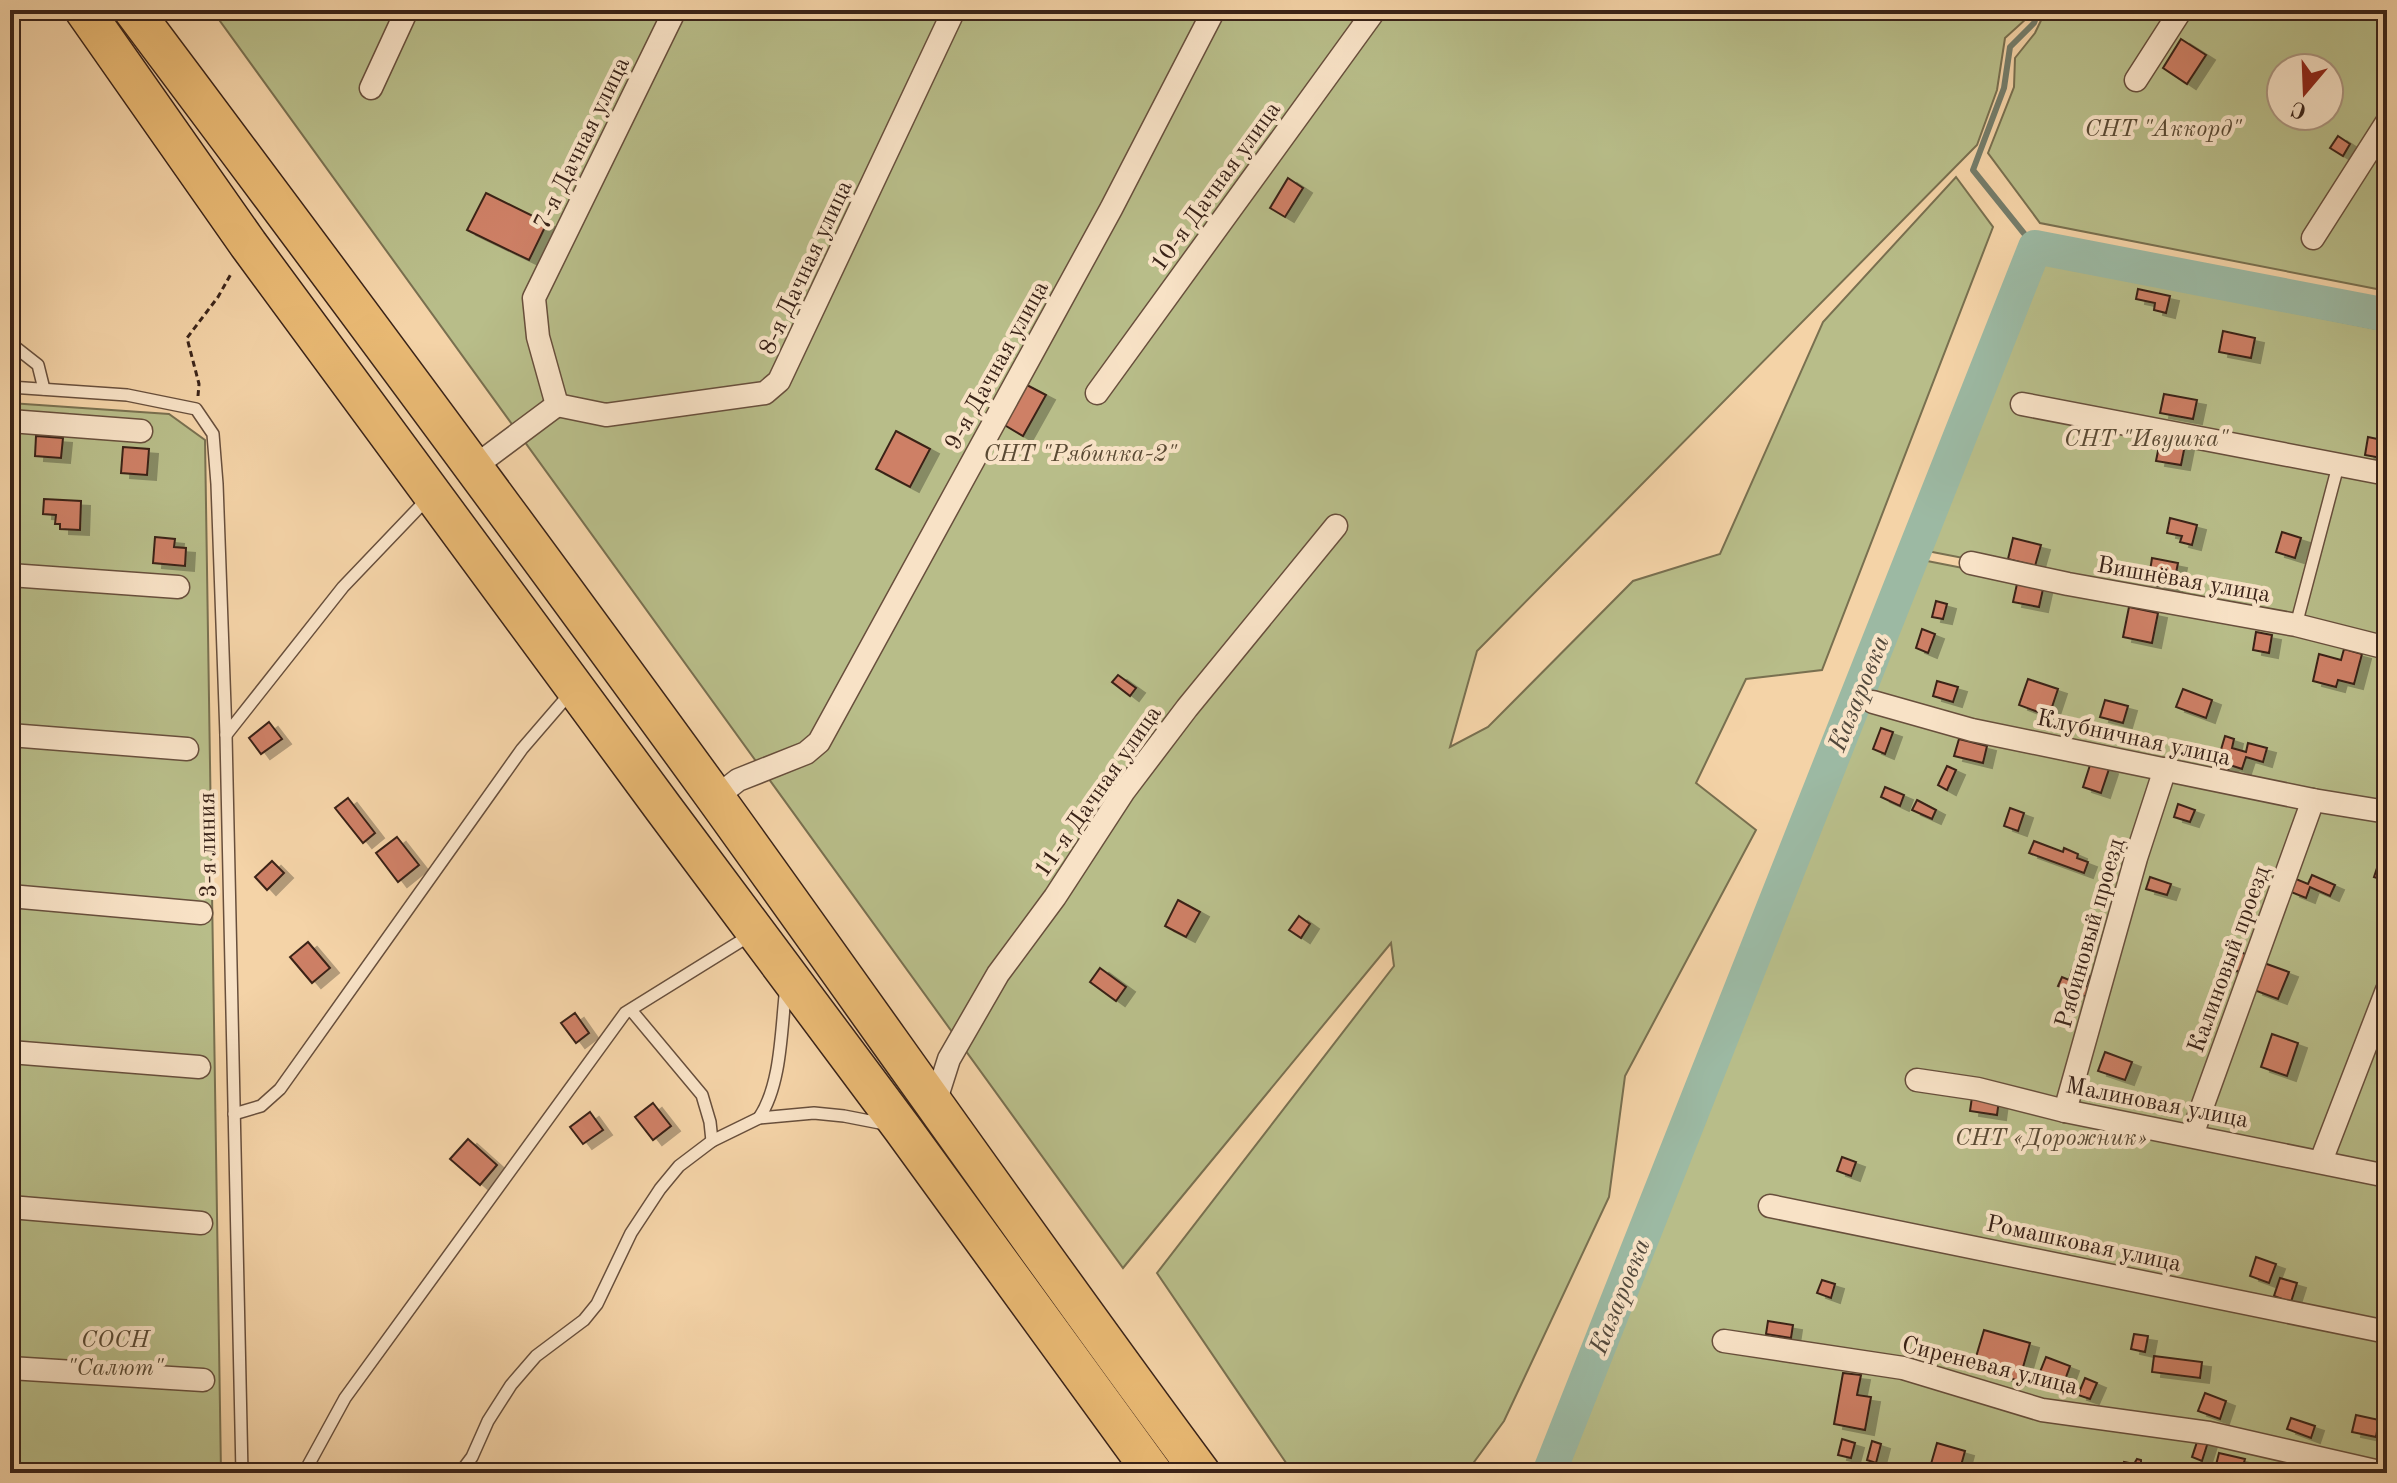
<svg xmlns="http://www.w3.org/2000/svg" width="2397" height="1483" font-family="'Old Standard TT',serif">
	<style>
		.green { fill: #b8bd89; stroke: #797050; stroke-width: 2; fill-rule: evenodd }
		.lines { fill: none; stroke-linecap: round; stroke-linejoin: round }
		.stream { stroke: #757d6b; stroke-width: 6 }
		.river { stroke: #9cb9a3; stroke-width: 34 }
		.building { fill: #ce8066; stroke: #3a2318; stroke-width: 2; filter: url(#shadow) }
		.service-casing { stroke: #684f3c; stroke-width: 14 }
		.minor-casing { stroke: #684f3c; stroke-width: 25 }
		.trunk-casing { stroke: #3a2318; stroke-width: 41 }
		.path { stroke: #3a2318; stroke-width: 3; stroke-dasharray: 6 4; stroke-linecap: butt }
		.service { stroke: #f8e2c6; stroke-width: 11 }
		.minor { stroke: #f8e2c6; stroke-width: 22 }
		.trunk { stroke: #eaba74; stroke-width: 38 }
		.labels { text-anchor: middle; stroke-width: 8; stroke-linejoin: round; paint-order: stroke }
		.park-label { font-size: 24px; font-style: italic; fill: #5a4a34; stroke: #f8e2c6 }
		.street-label { font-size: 24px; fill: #3a2318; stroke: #f8e2c6 }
		.water-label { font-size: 26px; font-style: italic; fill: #52483b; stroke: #f8e2c6 }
	</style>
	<defs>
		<filter id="shadow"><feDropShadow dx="9" dy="5" stdDeviation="0" flood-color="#0004"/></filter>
	</defs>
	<rect width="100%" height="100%" fill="#f4d3a7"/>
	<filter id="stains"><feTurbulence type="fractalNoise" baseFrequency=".0025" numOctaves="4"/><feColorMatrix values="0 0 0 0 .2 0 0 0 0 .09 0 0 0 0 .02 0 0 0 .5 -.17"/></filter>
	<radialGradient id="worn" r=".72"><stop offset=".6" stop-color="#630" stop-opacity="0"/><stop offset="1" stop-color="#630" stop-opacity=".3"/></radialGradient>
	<g class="green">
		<path d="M212,10h1818l-4,9 -21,19 -8,52 -20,55 -500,506 -27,96 38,-20 145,-146 87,-27 103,-232 133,-145 37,50 -171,443 -76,9 -50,104 60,47 -131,246 -16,121 -105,224 -38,52h-173l-136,-200 237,-307 -3,-23 -268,325z"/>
		<path d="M2046,10h341v281l-347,-68 -52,-70 26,-66 1,-29 20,-25zM2281,68h48v48h-48z"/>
		<path d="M2037,262l350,69v309l-465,-90z"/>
		<path d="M10,403l159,11 36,26 16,1033h-211z"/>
		<path d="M1917,559l362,71 108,25v818h-829z"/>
	</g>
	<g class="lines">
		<path class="stream" d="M2035,247l-62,-77 31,-82 6,-41 24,-24 5,-13"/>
		<path class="river" d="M1549,1473l486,-1226 352,68"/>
	</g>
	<g class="building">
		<path d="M2181,39l25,16 -19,29 -24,-16z"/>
		<path d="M2338,136l12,8 -7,12 -13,-8z"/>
		<path d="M1288,178l15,10 -18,29 -15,-9z"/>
		<path d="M486,193l61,30 -18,37 -62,-30z"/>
		<path d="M2138,289l32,7 -4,17 -12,-3 1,-7 -19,-4z"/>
		<path d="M2223,331l32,7 -4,20 -32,-6z"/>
		<path d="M1023,383l23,12 -23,41 -22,-13z"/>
		<path d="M2164,394l33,6 -4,19 -33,-6z"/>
		<path d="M896,431l34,18 -20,38 -34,-18z"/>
		<path d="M36,436l27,2 -2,20 -26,-2z"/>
		<path d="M2161,436l25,4 -5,25 -25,-4z"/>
		<path d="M2368,437l19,4v18l-22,-4z"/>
		<path d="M123,447l26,2 -2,26 -26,-2z"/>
		<path d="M44,499l37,2 -1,29 -20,-1v-5h-5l1,-9 -13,-1z"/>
		<path d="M2170,518l27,7 -5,20 -12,-3 2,-6 -15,-3z"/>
		<path d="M2282,532l19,6 -6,20 -19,-6z"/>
		<path d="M155,537l20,2 -1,8 12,1 -1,18 -32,-3z"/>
		<path d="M2013,538l28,7 -6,21 -27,-7z"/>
		<path d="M2152,558l26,5 -5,25 -25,-4z"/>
		<path d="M2017,584l26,5 -4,18 -26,-5z"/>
		<path d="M1936,601l11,3 -4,15 -11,-2z"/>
		<path d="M2129,607l29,6 -6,30 -29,-6z"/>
		<path d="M1922,629l13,5 -7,19 -12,-5z"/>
		<path d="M2256,632l16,3 -3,18 -16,-3z"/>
		<path d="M2344,649l18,5 -8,30 -16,-4 -2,7 -23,-6 6,-27 22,6z"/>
		<path d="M1118,675l18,13 -6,8 -18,-14z"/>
		<path d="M2028,679l30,10 -9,27 -30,-11z"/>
		<path d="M1937,681l21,6 -5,15 -20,-6z"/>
		<path d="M2183,689l29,11 -6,18 -30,-11z"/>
		<path d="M2105,700l23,6 -5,17 -23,-6z"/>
		<path d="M269,722l13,17 -21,15 -12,-16z"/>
		<path d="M1881,728l12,4 -8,22 -12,-5z"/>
		<path d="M2225,736l9,3 -2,9 14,4 2,-9 19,5 -4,14 -17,-5 -4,12 -12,-4 -3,8 -12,-3z"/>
		<path d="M1959,739l28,7 -4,17 -29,-7z"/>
		<path d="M2091,762l18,7 -8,24 -18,-6z"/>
		<path d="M1947,766l9,4 -9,20 -9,-5z"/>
		<path d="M1885,787l19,8 -4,11 -19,-9z"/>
		<path d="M348,798l27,35 -12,10 -28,-35z"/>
		<path d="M1917,800l19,10 -4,9 -20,-9z"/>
		<path d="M2178,804l17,6 -5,12 -16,-5z"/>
		<path d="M2010,808l14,5 -6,18 -14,-5z"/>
		<path d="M397,837l22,28 -21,17 -22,-29z"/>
		<path d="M2034,841l29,11 1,-4 14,6 -1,4 11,4 -4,11 -55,-20z"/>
		<path d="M2385,844l2,1v36l-13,-4z"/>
		<path d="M272,861l12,12 -17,17 -12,-13z"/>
		<path d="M2312,875l23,10 -5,11 -20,-9 -4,11 -15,-6 5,-13 12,5z"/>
		<path d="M2150,877l21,7 -4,11 -21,-6z"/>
		<path d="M1178,900l22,12 -14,25 -21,-11z"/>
		<path d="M1299,916l11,8 -9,14 -12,-8z"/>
		<path d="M308,942l22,26 -18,15 -22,-26z"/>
		<path d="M2229,947l23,10 -7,17 -24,-9z"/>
		<path d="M2264,963l25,9 -11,27 -24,-9z"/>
		<path d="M1100,968l26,19 -10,14 -26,-19z"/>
		<path d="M2072,970l18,6 -4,10 4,2 -3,9 -29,-11 4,-9 7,3z"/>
		<path d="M575,1013l14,20 -13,10 -15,-20z"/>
		<path d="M2272,1034l26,9 -11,33 -26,-9z"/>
		<path d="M2105,1052l27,10 -7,18 -27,-9z"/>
		<path d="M1972,1097l27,3 -2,15 -27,-4z"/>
		<path d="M653,1103l18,23 -18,14 -18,-23z"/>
		<path d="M590,1112l13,18 -20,14 -13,-17z"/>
		<path d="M468,1139l29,26 -17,20 -30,-26z"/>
		<path d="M1842,1157l14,5 -5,14 -14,-5z"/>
		<path d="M2256,1257l20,7 -7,19 -19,-7z"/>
		<path d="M2280,1278l17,5 -6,19 -17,-6z"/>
		<path d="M1822,1280l13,4 -4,14 -14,-5z"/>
		<path d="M1768,1321l25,4 -2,13 -25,-4z"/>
		<path d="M1984,1330l46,13 -11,38 -46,-14z"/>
		<path d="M2134,1334l14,2 -3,16 -14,-3z"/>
		<path d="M2154,1356l48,6 -2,16 -48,-6z"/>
		<path d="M2046,1357l24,9 -9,25 -25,-9z"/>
		<path d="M1843,1373l18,2 -4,20 14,2 -6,33 -31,-6z"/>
		<path d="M2085,1378l12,5 -7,16 -12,-4z"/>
		<path d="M2205,1393l21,8 -6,18 -22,-8z"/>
		<path d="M2356,1415l23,5 -3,17 -24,-5z"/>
		<path d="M2291,1418l24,8 -4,12 -24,-9z"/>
		<path d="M1842,1439l13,4 -4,15 -13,-3z"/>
		<path d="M2198,1439l10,3 -6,19 -10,-4z"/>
		<path d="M1872,1441l9,3 -5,19 -9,-3z"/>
		<path d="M1937,1443l28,8 -6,22 -30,-2z"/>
		<path d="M2219,1453l26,6 -2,7 8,2 -2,5h-35z"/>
		<path d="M2137,1459l4,1v5l14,3 -1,5h-33l3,-11 10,2z"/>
	</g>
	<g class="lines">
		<g class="service-casing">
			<g id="service">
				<path d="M10,343l28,22 6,24"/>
				<path d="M10,387l117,8 69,14 17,25 4,50 9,251 16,738"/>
				<path d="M2296,625l42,-159"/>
				<path d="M226,735l117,-148 86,-90"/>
				<path d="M631,1010l71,85 8,27 2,19"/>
				<path d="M234,1114l27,-8 19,-17 242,-340 50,-58"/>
				<path d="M759,1118c23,-34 22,-91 27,-131"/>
				<path d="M304,1473l41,-75 280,-385 124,-77"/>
				<path d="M460,1473l12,-16 16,-36 23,-36 25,-29 48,-36 13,-16 34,-71 29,-44 19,-23 33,-25 47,-23 55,-5 30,3 41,8"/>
			</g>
		</g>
		<g class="minor-casing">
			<g id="minor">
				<path d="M2136,80l45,-70"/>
				<path d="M371,88l36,-78"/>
				<path d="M2313,238l74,-116"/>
				<path d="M1097,393l278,-383"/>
				<path d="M2022,404l365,70"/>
				<path d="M557,405l49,10 159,-22 14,-12 175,-371"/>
				<path d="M557,405l-19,-68 -4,-39 141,-288"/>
				<path d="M10,421l131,10"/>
				<path d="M474,467l83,-62"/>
				<path d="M1971,563l97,21 228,41 91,23"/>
				<path d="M10,575l168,12"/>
				<path d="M1873,702l99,28 341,70 74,12"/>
				<path d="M10,735l177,14"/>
				<path d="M715,798l23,-18 68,-27 13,-11 292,-533 103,-199"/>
				<path d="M10,896l191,17"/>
				<path d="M10,1052l189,15"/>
				<path d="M1917,1080l61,9 87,22 322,65"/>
				<path d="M934,1106l15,-47 49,-85 57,-77 69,-106 63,-83 149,-182"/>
				<path d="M2065,1111l71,-253 29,-89"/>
				<path d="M2192,1135l121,-335"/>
				<path d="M2321,1161l66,-171"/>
				<path d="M1770,1206l617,126"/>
				<path d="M10,1207l191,16"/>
				<path d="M1724,1341l179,27 139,42 167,23 175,40"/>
				<path d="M10,1368l193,12"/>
			</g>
		</g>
		<g class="trunk-casing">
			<g id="trunk">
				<path d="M84,10l164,234 416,565 238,319 251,345"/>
				<path d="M133,10c195,260 388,520 579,783 163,226 323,456 489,680"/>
			</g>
		</g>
		<path class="path" d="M198,396l1,-12 -12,-46 31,-41 14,-25"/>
		<use href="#service" class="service"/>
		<use href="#minor" class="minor"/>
		<use href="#trunk" class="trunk"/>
	</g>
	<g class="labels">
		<g class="park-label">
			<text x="2163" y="136">СНТ "Аккорд"</text>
			<text x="2146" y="446">СНТ "Ивушка"</text>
			<text x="1080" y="461">СНТ "Рябинка-2"</text>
			<text x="2051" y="1145">СНТ «Дорожник»</text>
			<text x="115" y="1347">СОСН<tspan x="115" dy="28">"Салют"</tspan></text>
		</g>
		<g class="street-label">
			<text transform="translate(581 143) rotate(-64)" y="8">7-я Дачная улица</text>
			<text transform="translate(1215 186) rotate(-54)" y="8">10-я Дачная улица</text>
			<text transform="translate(805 267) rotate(-65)" y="8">8-я Дачная улица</text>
			<text transform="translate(996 365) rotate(-61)" y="8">9-я Дачная улица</text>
			<text transform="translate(2184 579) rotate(10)" y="8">Вишнёвая улица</text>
			<text transform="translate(2134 737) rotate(12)" y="8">Клубничная улица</text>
			<text transform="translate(1097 791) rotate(-55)" y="8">11-я Дачная улица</text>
			<text transform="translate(207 845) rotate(-91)" y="8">3-я линия</text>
			<text transform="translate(2089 933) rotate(-74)" y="8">Рябиновый проезд</text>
			<text transform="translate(2228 959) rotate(-70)" y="8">Калиновый проезд</text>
			<text transform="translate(2157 1102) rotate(11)" y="8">Малиновая улица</text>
			<text transform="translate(2084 1243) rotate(12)" y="8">Ромашковая улица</text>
			<text transform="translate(1990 1365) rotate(14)" y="8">Сиреневая улица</text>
		</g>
		<g class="water-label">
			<text transform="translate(1858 693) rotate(-68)" y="9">Казаровка</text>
			<text transform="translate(1619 1296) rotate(-68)" y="9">Казаровка</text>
		</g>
	</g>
	<rect width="2397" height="1483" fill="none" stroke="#f4d3a7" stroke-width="40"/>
	<rect x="12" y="12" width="2373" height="1459" fill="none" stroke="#3a2318" stroke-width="4"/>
	<rect x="20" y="20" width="2357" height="1443" fill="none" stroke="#3a2318" stroke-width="2"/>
	<g transform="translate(2305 92) rotate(199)"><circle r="38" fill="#f8e2c6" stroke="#ac9680" stroke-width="2"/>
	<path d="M0-6L14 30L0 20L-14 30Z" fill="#8f2418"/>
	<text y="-12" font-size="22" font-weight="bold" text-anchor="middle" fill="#3a2318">С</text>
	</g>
	<rect width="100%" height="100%" filter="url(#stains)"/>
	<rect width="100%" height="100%" fill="url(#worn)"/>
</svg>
